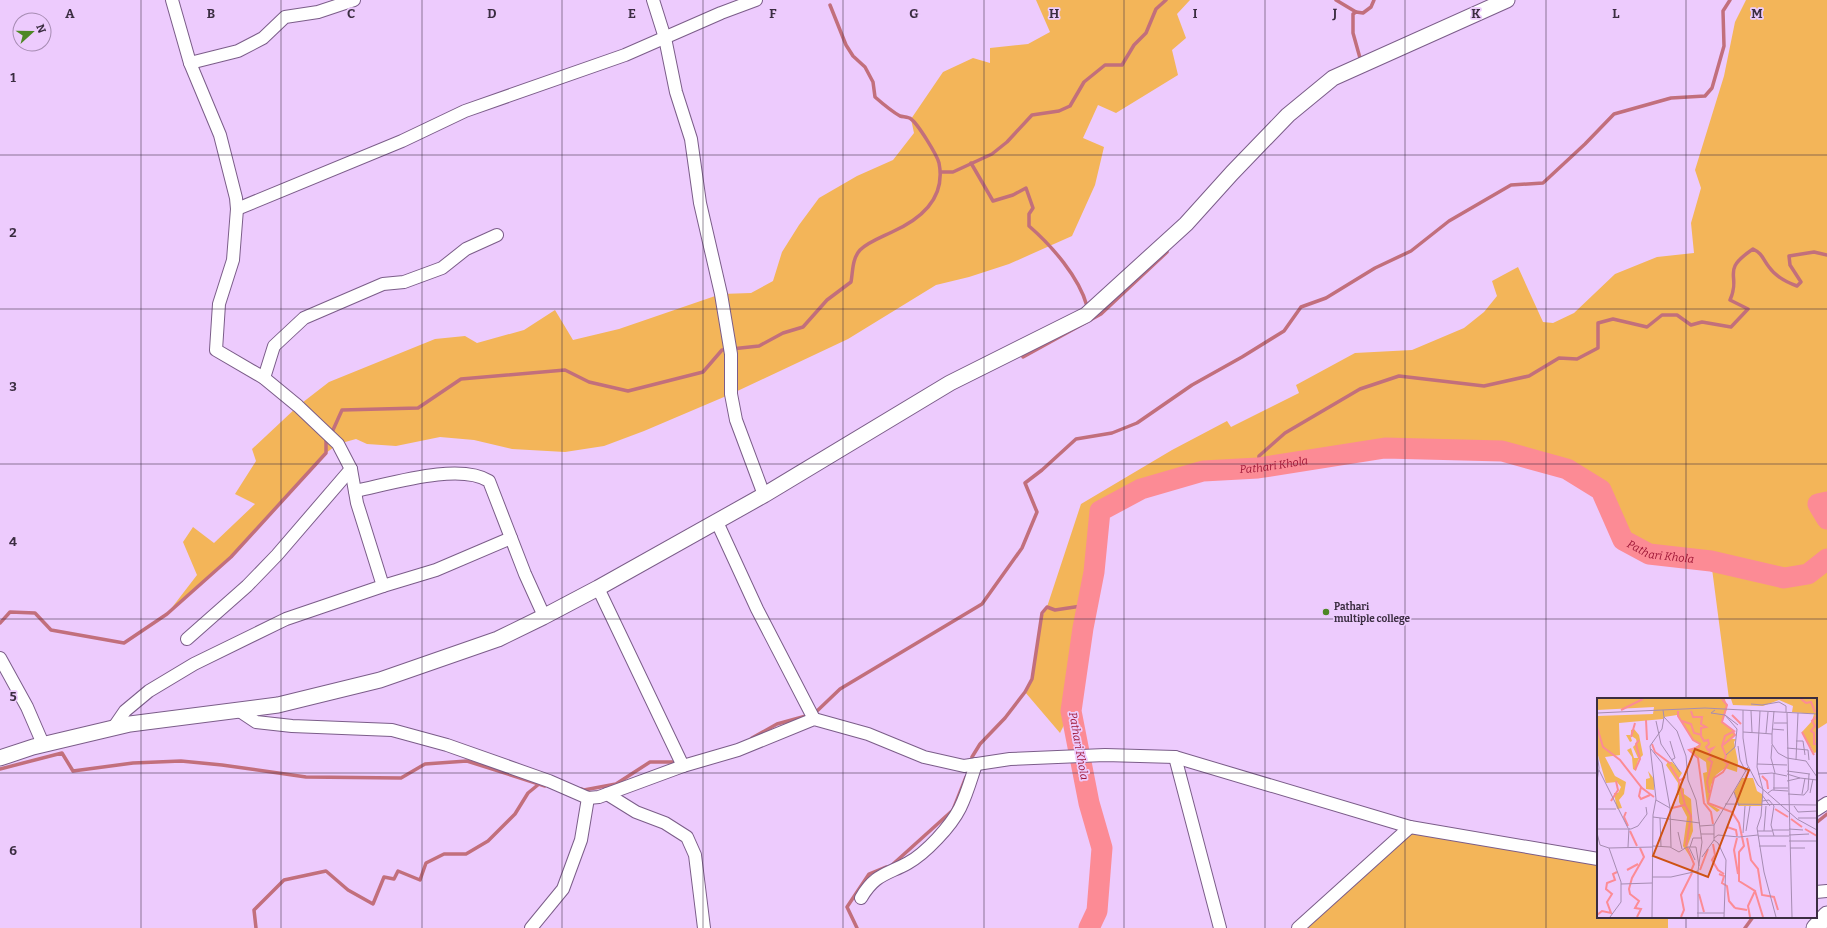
<svg xmlns="http://www.w3.org/2000/svg" width="1827" height="928" font-family="Bitter,serif">
	<style>
		.green { fill: #f3b559 }
		.lines { fill: none; stroke-linecap: round; stroke-linejoin: round }
		.stream { stroke: #c26f7c; stroke-width: 3.5 }
		.river { stroke: #fc8b95; stroke-width: 21 }
		.minor-casing { stroke: #7b5d89; stroke-width: 14 }
		.tertiary-casing { stroke: #7b5d89; stroke-width: 17 }
		.secondary-casing { stroke: #7b5d89; stroke-width: 19 }
		.minor { stroke: #fff; stroke-width: 12 }
		.tertiary { stroke: #fff; stroke-width: 15 }
		.secondary { stroke: #fff; stroke-width: 17 }
		.grid { fill: none; stroke: #3b2d41; stroke-width: 1; stroke-opacity: 0.55 }
		.poi-dot { fill: #4d8724; stroke: #edcbfd; stroke-width: 1.5 }
		.labels { text-anchor: middle; stroke-width: 3.5; stroke-linejoin: round; paint-order: stroke }
		.poi-label { font-size: 10px; font-weight: bold; fill: #3b2d41; stroke: #edcbfd; text-anchor: start }
		.water-label { font-size: 11px; font-style: italic; fill: #9f1737; stroke: #edcbfd }
		.inset-river { fill: none; stroke: #fc8b95; stroke-width: 2 }
		.inset-road { fill: none; stroke: #a68cb2; stroke-width: 1 }
		.view { fill: #ce5214; fill-opacity: 0.15; stroke: #ce5214; stroke-width: 2 }
		.inset-edge { fill: none; stroke: #3b2d41; stroke-width: 2 }
		.grid-label { font-size: 13px; text-anchor: middle; font-weight: bold; fill: #3b2d41; stroke: #edcbfd; stroke-width: 3.5; stroke-linejoin: round; paint-order: stroke }
	</style>
	<rect width="100%" height="100%" fill="#edcbfd"/>
	<g class="green">
		<path d="M1036,0h154l-13,14 9,24 -14,12 6,25 -62,38 -18,-8 -15,33 21,9 -9,38 -23,51 -63,28 -40,13 -33,8 -88,54 -117,55 -87,37 -40,15 -39,6 -53,-3 -38,-9 -34,-3 -44,9 -29,-2 -11,-5 -18,5 -12,9 -95,104 -64,57 30,-39 -14,-33 10,-15 21,16 41,-39 -20,-10 21,-33 -4,-12 46,-43 31,-24 106,-43 30,-3 12,7 47,-13 31,-20 18,30 46,-11 102,-35 30,-1 22,-12 9,-29 17,-27 20,-27 38,-22 36,-16 21,-27 -3,-14 32,-47 30,-14 17,5v-15l38,-4 22,-12z"/>
		<path d="M1746,0h81v723l-11,7v-31h-87l-18,-138 -62,-7 -26,-14 -22,-50 -34,-21 -65,-18 -117,-3 -127,20 -55,3 -62,18 -41,22 -6,61 -11,56 -12,83 -11,22 -35,-41 7,-13 10,-62 5,-10 34,-103 91,-54 55,-29 4,6 68,-34 -3,-8 59,-32 57,-3 52,-22 20,-16 13,-16 -5,-15 26,-14 25,55 10,1 21,-10 41,-39 42,-17 37,-4 -3,-30 10,-35 -6,-18 29,-94 11,-54z"/>
		<path d="M1410,827l188,32v58h70v11h-370z"/>
	</g>
	<g class="lines">
		<g class="stream">
			<path d="M1336,0l20,12"/>
			<path d="M1363,58h-3l-7,-25v-19l3,-2 7,1 8,-6 3,-7"/>
			<path d="M971,163l22,38 20,-6 13,-7 7,20 -4,6v12c23,20 50,51 58,80"/>
			<path d="M941,172h12l39,-18 15,-12 25,-27 27,-4 11,-5 14,-24 21,-17h17l12,-20 12,-12 10,-24 10,-9"/>
			<path d="M1023,357l78,-43 66,-62"/>
			<path d="M333,430l9,-20 76,-2 43,-29 104,-9 24,12 39,9 75,-19 19,-22 37,-4 24,-13 20,-6 24,-27 24,-18c2,-11 1,-23 9,-32 8,-8 22,-13 32,-18 29,-13 54,-34 47,-69 -2,-8 -21,-39 -28,-44 -2,-2 -8,-2 -11,-3 -9,-5 -17,-12 -25,-19l-2,-15 -8,-15 -12,-11 -7,-11 -16,-40"/>
			<path d="M1258,468l1,-12 26,-23 75,-44 39,-13 85,10 45,-10 30,-18 18,1 21,-11v-25l15,-4 34,8 15,-12h15l14,10 11,-3 29,5 17,-18 -18,-9c12,-26 -11,-28 23,-51 10,5 9,9 16,18 7,10 17,15 28,19l4,-4 -11,-17 -1,-9 25,-4 13,3"/>
			<path d="M0,623l10,-11 25,1 16,17 73,13 43,-29 64,-57 95,-104v-12"/>
			<path d="M817,711l23,-22 142,-85 40,-56 15,-36 -12,-29 17,-13 34,-31 36,-6 25,-10 55,-38 50,-28 42,-26 17,-24 25,-9 49,-30 36,-17 38,-30 62,-36 32,-2 42,-39 29,-30 57,-16 34,-2 7,-8 12,-42 -1,-35 7,-11"/>
			<path d="M752,738l25,-14 29,-8"/>
			<path d="M972,757l8,-13 25,-26 20,-26 7,-13 10,-66 5,-6 8,3 33,-5"/>
			<path d="M0,769l62,-16 11,18 60,-8 48,-2 41,4 84,12 95,1 24,-14 42,-3 78,25"/>
			<path d="M581,789l3,1 32,-6 34,-22h24"/>
			<path d="M1816,823l11,-9"/>
			<path d="M892,865l61,-55 13,-33"/>
			<path d="M256,928l-2,-18 30,-30 42,-9 22,19 25,14 11,-27 10,2 4,-8 22,9 6,-17 18,-9h22l22,-13 27,-27 13,-21 11,-9"/>
			<path d="M857,928l-10,-21 22,-33 17,-7"/>
			<path d="M1745,928l8,-11"/>
		</g>
		<g class="river">
			<path d="M1827,502l-9,2 9,15"/>
			<path id="s1" d="M1089,928l8,-17 5,-63 -13,-45 -18,-92 12,-83 11,-56 6,-61 41,-22 62,-18 55,-3 127,-20 117,3 65,18 34,21 22,50 26,14 62,7 73,17 24,-4 19,-15"/>
		</g>
		<g class="minor-casing">
			<g id="minor">
				<path d="M653,0l12,38 11,54 15,47 9,64 21,91 10,60v40l5,26 28,75"/>
				<path d="M190,63l48,-12 25,-13 22,-21 33,-5 36,-12"/>
				<path d="M237,209l165,-68 63,-30 160,-56 96,-42 35,-13"/>
				<path d="M264,378l10,-32 30,-28 79,-34 21,-2 38,-14 24,-19 31,-14"/>
				<path d="M355,491c35,-7 104,-29 134,-10l36,93 19,42"/>
				<path d="M717,522l40,87 57,110"/>
				<path d="M383,586l53,-16 75,-32"/>
				<path d="M598,588l85,178"/>
				<path d="M187,639l60,-53 30,-31 74,-86"/>
				<path d="M0,658l27,49 16,37"/>
				<path d="M238,710l18,12 36,4 100,4 55,15 102,36 39,17 11,-1 84,-31 55,-16 76,-31 54,15 56,23 40,9 46,-7 95,-4 70,2 235,70 188,32"/>
				<path d="M114,727l11,-16 24,-20 45,-27 92,-45 97,-33 -26,-83 -6,-34 -13,-25 -40,-38 -34,-28 -48,-28 3,-46 14,-44 4,-51 -1,-11 -16,-63 -30,-72 -18,-63"/>
				<path d="M1175,757l45,171"/>
				<path d="M607,794l29,18 29,11 22,14 8,18 9,73"/>
				<path d="M1816,810l11,-7"/>
				<path d="M1816,892l11,-1"/>
				<path d="M861,898c14,-24 25,-23 47,-35 18,-10 43,-37 52,-55 7,-14 11,-29 16,-44"/>
				<path d="M531,928l32,-39 18,-49 7,-42"/>
				<path d="M1298,928l112,-101"/>
			</g>
		</g>
		<g class="tertiary-casing">
			<path id="tertiary" d="M0,758l33,-11 97,-23 148,-19 102,-25 118,-41 45,-22 55,-29 166,-93 186,-112 136,-68 100,-91 46,-51 56,-58 45,-37 174,-78"/>
		</g>
		<g class="secondary-casing">
			<path id="secondary" d="M1815,928l12,-13"/>
		</g>
		<use href="#minor" class="minor"/>
		<use href="#tertiary" class="tertiary"/>
		<use href="#secondary" class="secondary"/>
	</g>
	<path class="grid" d="M141,0v928M281,0v928M422,0v928M562,0v928M703,0v928M843,0v928M984,0v928M1124,0v928M1265,0v928M1405,0v928M1546,0v928M1686,0v699M0,155h1827M0,309h1827M0,464h1827M0,619h1827M0,773h1598M1816,773h11M1686,917v11"/>
	<circle class="poi-dot" cx="1326" cy="612" r="4"/>
	<g class="labels">
		<g class="poi-label">
			<text x="1334" y="610">Pathari<tspan x="1334" dy="12">multiple college</tspan></text>
		</g>
		<g class="water-label">
			<text dy="4" stroke="none"><textPath href="#s1" startOffset="607">Pathari Khola</textPath></text>
			<text dy="4" stroke="none"><textPath href="#s1" startOffset="1039">Pathari Khola</textPath></text>
			<text transform="translate(1079 746) rotate(80)" y="4">Pathari Khola</text>
		</g>
	</g>
	<g transform="translate(1597 698)">
		<rect width="220" height="220" fill="#edcbfd"/>
		<path d="M0,1h128l2,10 -5,13 12,9 1,4 -3,4h4l-2,3 4,20 -1,10 -12,-4 -9,7 -5,10 -3,18 12,7 -3,2 -10,-8 -4,-31 4,-1 -1,-10 -17,-11 11,-7 -7,-4 -16,-25 -13,2 -1,2 -44,4 1,32 -15,2 10,19 11,6 -2,12 -5,6 3,8 -5,1 -3,-16h4l3,-6 -4,-5 -11,1 -9,-31v-36l56,-2 1,-7 -57,3zM134,1h86v53l-3,1 -12,-21 10,-11 2,-7 -22,-2 1,-6 -14,-6 -16,6 -30,-1zM37,31l5,6 4,20 -5,5 -2,11 -3,-2 -1,-12 -5,-7 4,-2 3,10h4l-5,-11 4,-4 -1,-4 -6,-4 2,6 -2,1 -4,-7h5v-5zM71,64h4l10,11 -3,5 1,8 4,3v5l7,5 2,32 -6,16 6,14 -10,-15 4,-29 -8,-15v-7h-2l1,-12 -12,-18zM51,73l6,8v11l-8,-1v-10l4,-1zM145,80h11l4,13 5,3v12h-23l-5,-14z" fill="#f3b559"/>
		<path class="inset-river" d="M125,1l5,6 -5,17 12,9 -9,5 -3,10 4,10 -2,5 4,3 -5,8 -9,6 -6,25 24,9 7,11 5,23 -5,6v29l16,10 -7,15 2,11M204,1l5,4 5,-1 4,10M24,12l22,-11M81,13v5l15,24 7,4 -1,3 -10,3 9,8 6,45 7,9 2,12M94,13l2,6h9l-1,7 5,3 -5,1v8l3,5 4,-1 1,4 -3,3 2,3 5,-2 -4,5 2,4 -3,2 4,3 -5,20 2,11M135,17l9,9M220,18l-5,5 3,5 -4,5 3,2v11h3M49,22l1,20M85,23l9,3 3,9 8,2M0,29l6,20 17,13 22,28 12,9M205,34l12,23M34,39l4,-14M55,46l3,8 16,12M126,47l12,-10 -2,-3M73,68l9,14M38,72l5,-11 -4,-15 3,-4M165,78l5,5 1,8M88,79l-6,4 6,24M44,89l-2,9 2,3 9,-4M14,103l7,-11 -2,-9M75,110l13,-3 6,11 -5,30M178,111l13,8M29,114l-2,5 4,9M194,121l11,8M130,129l9,3 1,6M208,131l12,7M33,133l7,15M140,140l-3,12 4,24M150,140l4,22 7,9 4,26 12,2 4,13M116,146l2,11 -3,5 6,10 6,4M90,149l7,17 -3,7M30,172l11,-6M103,172l8,-21M122,176l5,2 -2,7 5,3 2,15 6,7M158,193l8,26M102,196l5,18M138,210l12,2M0,217l5,-4 9,2 -4,-11 5,-8 -6,-5 1,-6 8,-3 -2,-6 4,-2M40,219l4,-8 -6,-1 4,-7 -9,-7 -1,-5 3,-11 12,-21 -4,-9M84,219l3,-7 -3,-15 11,-22"/>
		<path class="inset-road" d="M154,6l11,1 17,-3 7,4v6M66,12l1,7 13,14 9,25 2,24 8,20 6,42 -4,29v46M118,12l-4,3 14,2 12,14 -2,18 -9,8M146,12v28l4,26 11,21 39,34 20,11M154,13l1,21M163,13l-3,56 6,23 -2,26 -4,12 7,44 12,45M0,15l108,-5 112,6M190,15l5,204M128,17l13,10M59,23l5,23 19,28M177,25h13M175,31l12,1M146,34l16,1M162,35l13,1v10l6,9 9,5 19,3 11,16M169,35l2,-21M175,36l2,-23M73,43l5,17 -4,2M199,43h7l2,14M175,47l-1,13 4,15M141,48l2,14 6,12M190,50l21,2 1,10M54,51l11,14 8,45M0,54l2,16 -2,13M199,62l2,-47M160,66l30,1M2,72l29,58M190,73l23,3M161,76l14,-1 15,3M190,76l13,4 -13,3M203,80l17,2M176,90h15M177,92v-17M137,94l5,14M171,95l4,-3 16,1M213,95l3,-14M191,96l16,1 4,-5 1,-16M205,96l3,-16M165,97l8,11M59,102l14,8 1,39M165,103l7,-1 5,6 -3,19 3,11M128,106l92,1M197,108l4,6 19,-1M0,111h19M56,119l47,6M63,120l1,29M201,120h19M103,128l14,-1M0,131h34l7,-3 9,-12 -1,-7M192,131l14,1M175,132h17M149,133l4,-25M160,133h15M167,133l2,-25M81,134l4,17M0,135l3,12 9,3 12,34v20l-11,15M146,135l2,-27M104,136h13M192,137l20,-1M161,138h31M117,140l4,-3 21,2 19,-2M117,142l4,3 8,17 -2,57M192,143h28M56,148l17,1 9,5 8,-5h9l3,19M162,148h27M31,149l1,-19M92,149l6,13M93,149l3,-9h9M12,150l44,-1M193,150h15M105,159l12,-17v-15l34,-58M55,179h19l27,-6M24,186l31,-1M100,215h27M55,219l1,-102 3,-16 -6,-53 12,-17 2,-12"/>
		<path class="view" d="M98,51l54,21 -41,107 -55,-21z"/>
		<rect width="220" height="220" class="inset-edge"/>
	</g>
	<g class="grid-label">
		<text x="70" y="18">A</text>
		<text x="211" y="18">B</text>
		<text x="351" y="18">C</text>
		<text x="492" y="18">D</text>
		<text x="632" y="18">E</text>
		<text x="773" y="18">F</text>
		<text x="914" y="18">G</text>
		<text x="1054" y="18">H</text>
		<text x="1195" y="18">I</text>
		<text x="1335" y="18">J</text>
		<text x="1476" y="18">K</text>
		<text x="1616" y="18">L</text>
		<text x="1757" y="18">M</text>
		<text x="13" y="82">1</text>
		<text x="13" y="237">2</text>
		<text x="13" y="391">3</text>
		<text x="13" y="546">4</text>
		<text x="13" y="701">5</text>
		<text x="13" y="855">6</text>
	</g>
	<g transform="translate(32 32) rotate(69)"><circle r="19" fill="#edcbfd" stroke="#a68cb2"/>
	<path d="M0-3L7 15L0 10L-7 15Z" fill="#4d8724"/>
	<text y="-6" font-size="11" font-weight="bold" text-anchor="middle" fill="#3b2d41">N</text>
	</g>
</svg>
